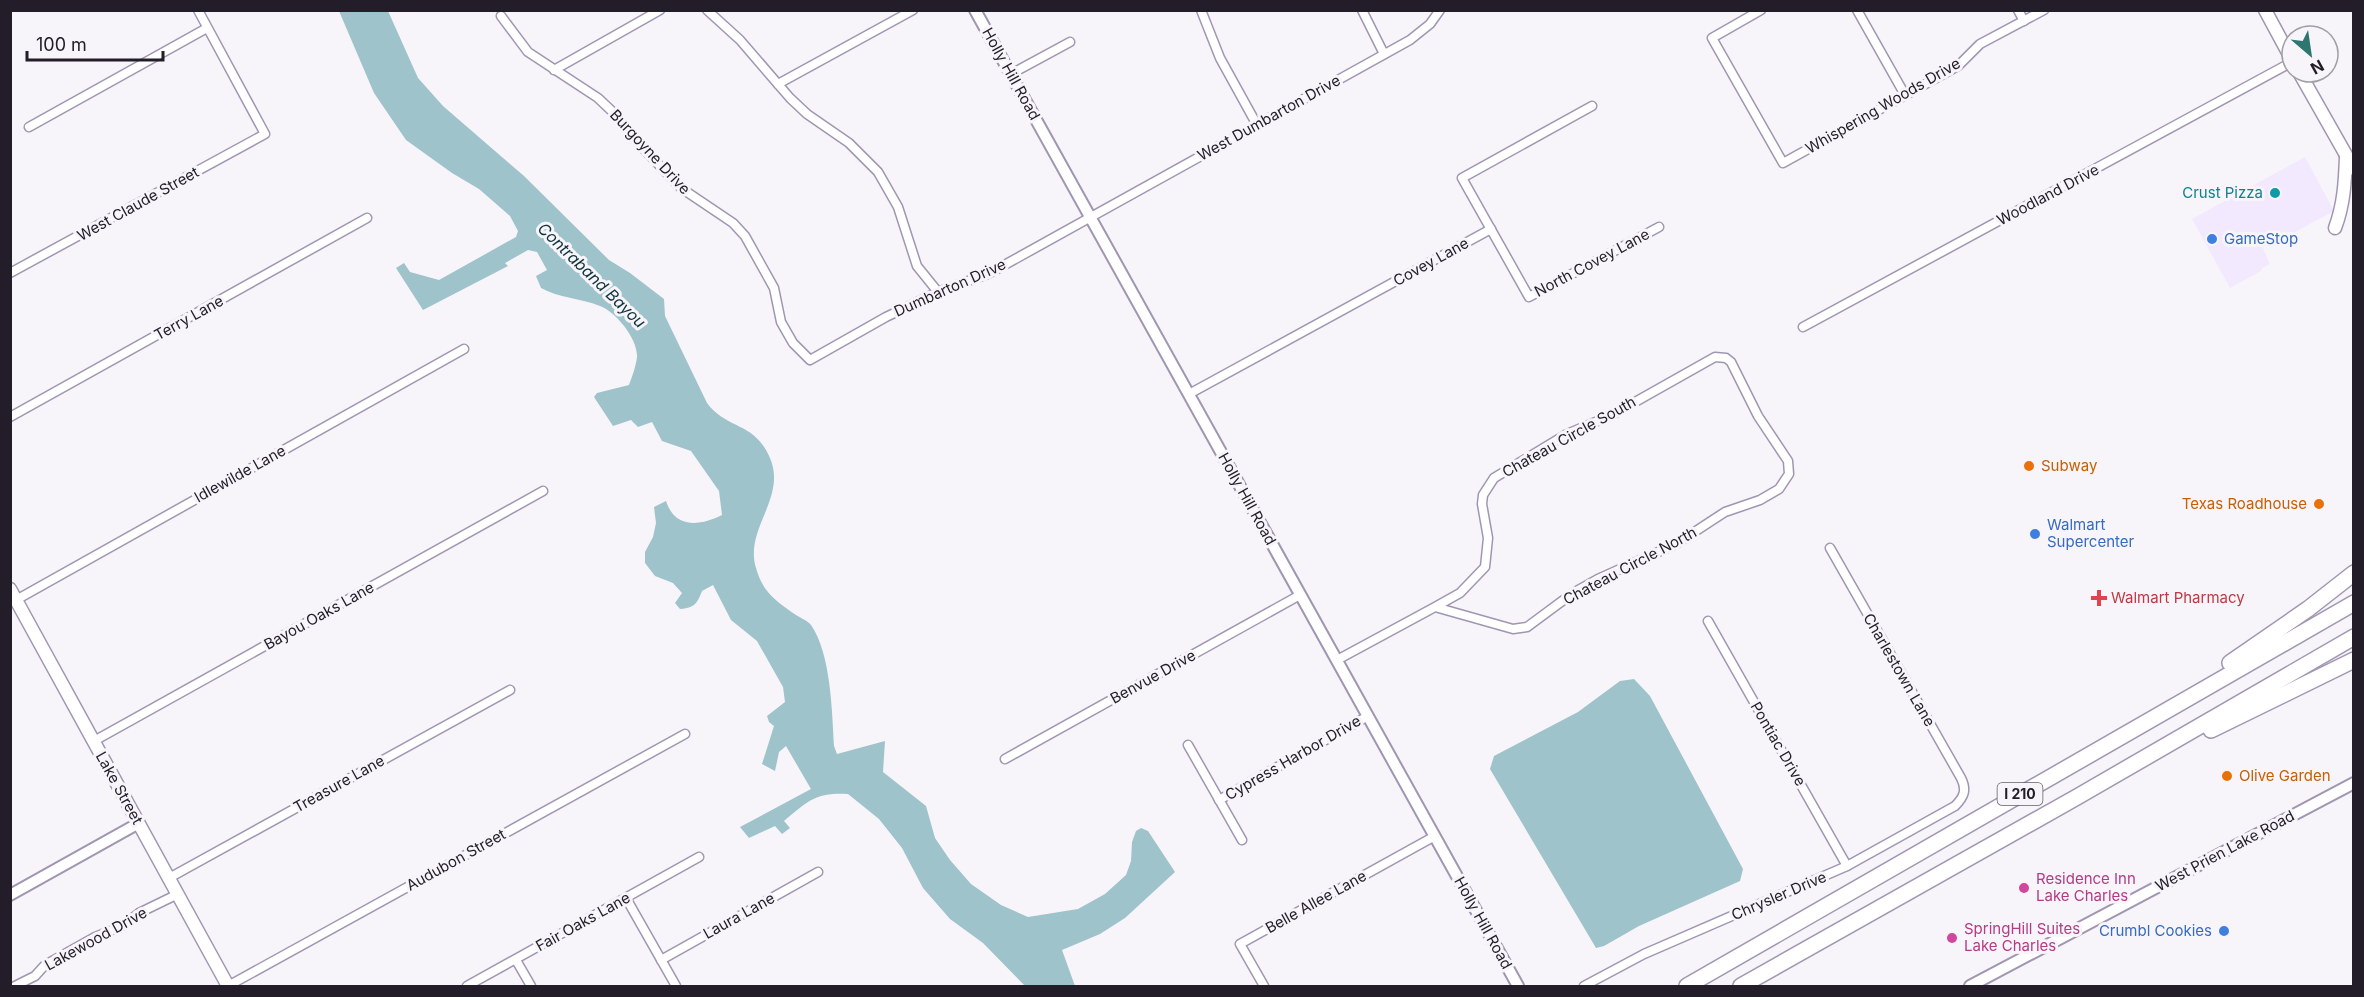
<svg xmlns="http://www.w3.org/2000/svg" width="2364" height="997" font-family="Inter,sans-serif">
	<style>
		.built { fill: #f2e9ff }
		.water { fill: #9ec3ca }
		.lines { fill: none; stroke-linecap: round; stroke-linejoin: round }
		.minor-casing { stroke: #a196b2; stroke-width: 11 }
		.tertiary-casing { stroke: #a196b2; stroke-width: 14 }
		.secondary-casing { stroke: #a196b2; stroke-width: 15 }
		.motorway-casing { stroke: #a196b2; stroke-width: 18 }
		.minor { stroke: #fff; stroke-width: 8 }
		.tertiary { stroke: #fff; stroke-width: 10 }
		.secondary { stroke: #fff; stroke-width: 12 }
		.motorway { stroke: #fff; stroke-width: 15 }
		.culture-dot { fill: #0f9aa8; stroke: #f7f4fa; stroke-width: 2 }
		.shop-dot { fill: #3f7fe0; stroke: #f7f4fa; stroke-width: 2 }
		.food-dot { fill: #e8710a; stroke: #f7f4fa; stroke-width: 2 }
		.health-dot { fill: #e0444e; stroke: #f7f4fa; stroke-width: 2 }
		.hotel-dot { fill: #d1479c; stroke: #f7f4fa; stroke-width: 2 }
		.labels { text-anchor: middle; stroke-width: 6; stroke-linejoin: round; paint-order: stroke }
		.shield { fill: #f7f4fa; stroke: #625e67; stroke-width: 1.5 }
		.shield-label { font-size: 14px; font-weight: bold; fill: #221d28 }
		.street-label { font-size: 15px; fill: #221d28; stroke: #f7f4fa }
		.culture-label { font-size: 15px; fill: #0d838f; stroke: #f7f4fa; text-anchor: end }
		.shop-label { font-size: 15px; fill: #366cbe; stroke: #f7f4fa; text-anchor: start }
		.food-label { font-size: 15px; fill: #c56008; stroke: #f7f4fa; text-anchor: start }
		.health-label { font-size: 15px; fill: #be3a42; stroke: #f7f4fa; text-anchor: start }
		.hotel-label { font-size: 15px; fill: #b23c85; stroke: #f7f4fa; text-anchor: start }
		.water-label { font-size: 16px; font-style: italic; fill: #0f333a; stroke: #f7f4fa }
	</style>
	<rect width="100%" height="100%" fill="#f7f4fa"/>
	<path class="built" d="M2305,157l29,54 -54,29 -3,-5 -16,9 9,20 -8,4 -1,3 -31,17 -38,-69z"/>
	<g class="water">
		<path d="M339,11h49l30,67 25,28 81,70 85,84 21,13 34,26 1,17 42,87c20,27 47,18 63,55 17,40 -26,71 -14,110 7,25 20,33 40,47 5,3 12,6 15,10 20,29 21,86 23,121l3,8 48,-13 -2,31 43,34 9,32 15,22 21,24 30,21 27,12 50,-8 27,-15 21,-19 5,-14 1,-19 4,-11 5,-3 7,3 27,41 -50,46 -25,16 -38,16 13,36h-50l-42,-43 -33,-24 -27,-31 -21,-40 -23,-29 -31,-25c-33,-2 -41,8 -64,27l6,7 -8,6 -7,-8 -26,12 -9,-11 71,-38 -25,-43 -7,6 -4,19 -13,-7 12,-38 -5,-4 -2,-6 18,-14 -2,-15 -26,-46 -26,-21 -18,-35 -11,6c-5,13 -8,17 -22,18l-5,-6 7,-10 -9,-10 -18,-7 -10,-13v-11l8,-15 3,-14 -2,-16 12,-6c9,28 34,25 56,14l-3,-24 -28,-40 -29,-10 -10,-19 -14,5 -7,-7 -18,6 -19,-29 3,-4 32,-8c3,-8 7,-19 8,-28 1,-18 -21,-45 -37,-51 -20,-8 -41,-8 -59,-18l-5,-12 11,-6 -10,-18 -9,-2 -23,13 3,3 -85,44 -27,-42 8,-5 6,9 29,8 77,-43 2,-6 -8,-15 -31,-27 -27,-16 -46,-33 -32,-47z"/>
		<path d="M1634,679l16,17 93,173 -3,12 -101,45 -35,20 -8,2 -106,-179 4,-13 84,-44 42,-31z"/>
	</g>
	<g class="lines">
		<g class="minor-casing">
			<g id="minor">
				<path d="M707,10l33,30 50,58 17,16 42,29 29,29 20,35 19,59 21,26"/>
				<path d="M1201,10l19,48 37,67"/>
				<path d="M1362,10l22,44"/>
				<path d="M1761,10l-49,28 71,125 175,-97 22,-22 64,-34"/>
				<path d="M1857,10l48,85"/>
				<path d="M2018,10l6,11"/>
				<path d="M501,16l27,36 70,46 19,18 24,30 40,42 52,35 12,13 29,52 7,34 12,21 17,17 76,-43 52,-25 52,-19 420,-233 20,-16 10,-14"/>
				<path d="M554,70l106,-60"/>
				<path d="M1011,74l59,-32"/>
				<path d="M778,84l135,-74"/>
				<path d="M1592,106l-130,72 67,119 130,-70"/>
				<path d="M29,127l178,-99"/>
				<path d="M10,273l255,-139 -67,-124"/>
				<path d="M1803,327l489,-265"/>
				<path d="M1189,394l302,-165"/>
				<path d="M10,417l357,-199"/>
				<path d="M16,600l448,-251"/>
				<path d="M1708,621l139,245"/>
				<path d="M1337,660l98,-53 78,22 14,-2 46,-34 25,-14 78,-35 49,-32 35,-12 19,-11 10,-15 -1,-13 -30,-45 -27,-54 -5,-4 -11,-1 -103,58 -45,19 -73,44 -11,17 -1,9 6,34 -3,29 -25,26 -25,14"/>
				<path d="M94,741l449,-250"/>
				<path d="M1188,745l54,95"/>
				<path d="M1005,759l295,-164"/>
				<path d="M1219,800l149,-84"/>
				<path d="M169,878l341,-188"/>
				<path d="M626,898l50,88"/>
				<path d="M516,960l15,26"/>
				<path d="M661,960l157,-88"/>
				<path d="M15,986l20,-10 10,-11 50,-28 27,-11 17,-13 39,-19"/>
				<path d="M228,986l457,-252"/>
				<path d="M467,986l232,-129"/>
				<path d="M1264,986l-24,-42 195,-108"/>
				<path d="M1584,986l60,-32 203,-88 108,-60c9,-9 12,-16 6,-28l-131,-230"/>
			</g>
		</g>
		<g class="tertiary-casing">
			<g id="tertiary">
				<path d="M975,10l543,976"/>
				<path d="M10,895l129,-72"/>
				<path d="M1970,986l384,-203"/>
			</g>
		</g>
		<g class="secondary-casing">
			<g id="secondary">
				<path d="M2265,10l27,50"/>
				<path d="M2299,72l55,97"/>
				<path d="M2335,228c9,-24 10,-46 11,-71"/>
				<path d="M10,589l218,397"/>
			</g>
		</g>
		<g class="motorway-casing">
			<g id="motorway">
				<path d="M2230,663l78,-54 46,-36"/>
				<path d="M2211,730l143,-70"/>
				<path d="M1687,986l667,-383"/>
				<path d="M1741,986l336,-189 277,-160"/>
			</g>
		</g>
		<use href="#minor" class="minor"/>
		<use href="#tertiary" class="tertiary"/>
		<use href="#secondary" class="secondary"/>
		<use href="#motorway" class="motorway"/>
	</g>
	<circle class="culture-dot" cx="2275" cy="193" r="6"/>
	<g class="shop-dot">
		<circle cx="2212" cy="239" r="6"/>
		<circle cx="2035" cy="534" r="6"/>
		<circle cx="2224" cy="931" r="6"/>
	</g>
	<g class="food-dot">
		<circle cx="2029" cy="466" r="6"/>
		<circle cx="2319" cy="504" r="6"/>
		<circle cx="2227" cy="776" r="6"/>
	</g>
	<path class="health-dot" d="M2096 589h6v6h6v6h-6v6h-6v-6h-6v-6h6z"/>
	<g class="hotel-dot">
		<circle cx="2024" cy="888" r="6"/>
		<circle cx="1952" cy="938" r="6"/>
	</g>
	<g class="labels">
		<rect class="shield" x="1997.5" y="783" width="45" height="22" rx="4.5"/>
		<g class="shield-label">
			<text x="2020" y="799">I 210</text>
		</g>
		<g class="street-label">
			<text transform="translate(1011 74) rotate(61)" y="5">Holly Hill Road</text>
			<text transform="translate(1883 106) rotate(-30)" y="5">Whispering Woods Drive</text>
			<text transform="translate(1269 118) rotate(-29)" y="5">West Dumbarton Drive</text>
			<text transform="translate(650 152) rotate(47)" y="5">Burgoyne Drive</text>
			<text transform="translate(2048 195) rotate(-28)" y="5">Woodland Drive</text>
			<text transform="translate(138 204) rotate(-29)" y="5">West Claude Street</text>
			<text transform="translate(1431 262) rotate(-29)" y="5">Covey Lane</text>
			<text transform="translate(1592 263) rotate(-28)" y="5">North Covey Lane</text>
			<text transform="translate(950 288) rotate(-24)" y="5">Dumbarton Drive</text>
			<text transform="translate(189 318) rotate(-29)" y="5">Terry Lane</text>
			<text transform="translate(1569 437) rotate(-29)" y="5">Chateau Circle South</text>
			<text transform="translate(240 474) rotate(-29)" y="5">Idlewilde Lane</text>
			<text transform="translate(1247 499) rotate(61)" y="5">Holly Hill Road</text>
			<text transform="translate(1630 566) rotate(-28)" y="5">Chateau Circle North</text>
			<text transform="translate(319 616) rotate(-29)" y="5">Bayou Oaks Lane</text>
			<text transform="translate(1899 670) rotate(60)" y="5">Charlestown Lane</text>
			<text transform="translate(1153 677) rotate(-29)" y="5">Benvue Drive</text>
			<text transform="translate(1778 744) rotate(60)" y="5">Pontiac Drive</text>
			<text transform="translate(1293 758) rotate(-30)" y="5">Cypress Harbor Drive</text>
			<text transform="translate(339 784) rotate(-29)" y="5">Treasure Lane</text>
			<text transform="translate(119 788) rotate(61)" y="5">Lake Street</text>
			<text transform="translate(2225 851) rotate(-28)" y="5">West Prien Lake Road</text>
			<text transform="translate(456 860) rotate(-29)" y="5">Audubon Street</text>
			<text transform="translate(1779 896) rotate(-23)" y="5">Chrysler Drive</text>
			<text transform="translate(1316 902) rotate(-29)" y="5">Belle Allee Lane</text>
			<text transform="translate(739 916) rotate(-29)" y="5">Laura Lane</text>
			<text transform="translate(583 922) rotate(-29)" y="5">Fair Oaks Lane</text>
			<text transform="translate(1483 923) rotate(61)" y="5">Holly Hill Road</text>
			<text transform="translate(96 939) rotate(-29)" y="5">Lakewood Drive</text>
		</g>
		<g class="culture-label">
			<text x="2263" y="198">Crust Pizza</text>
		</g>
		<g class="shop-label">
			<text x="2224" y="244">GameStop</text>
			<text x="2047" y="530">Walmart<tspan x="2047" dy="17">Supercenter</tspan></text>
			<text x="2212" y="936" text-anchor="end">Crumbl Cookies</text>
		</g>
		<g class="food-label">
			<text x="2041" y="471">Subway</text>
			<text x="2307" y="509" text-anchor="end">Texas Roadhouse</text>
			<text x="2239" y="781">Olive Garden</text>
		</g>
		<g class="health-label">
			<text x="2111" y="603">Walmart Pharmacy</text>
		</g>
		<g class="hotel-label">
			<text x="2036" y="884">Residence Inn<tspan x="2036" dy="17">Lake Charles</tspan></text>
			<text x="1964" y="934">SpringHill Suites<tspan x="1964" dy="17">Lake Charles</tspan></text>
		</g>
		<g class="water-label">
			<text transform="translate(592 275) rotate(44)" y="6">Contraband Bayou</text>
		</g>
	</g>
	<rect width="2364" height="997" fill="none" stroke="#221d28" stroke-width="24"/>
	<g transform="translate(2310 54) rotate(151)"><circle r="28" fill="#f7f4fa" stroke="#a29ea6" stroke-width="1.5"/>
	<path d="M0-4.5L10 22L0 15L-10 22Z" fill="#2e7771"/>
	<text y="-9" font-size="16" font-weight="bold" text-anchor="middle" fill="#221d28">N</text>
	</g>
	<path d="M27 51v9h136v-9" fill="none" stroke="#221d28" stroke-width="3"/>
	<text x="36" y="51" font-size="18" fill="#221d28" stroke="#f7f4fa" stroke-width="4.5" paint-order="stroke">100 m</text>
</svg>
